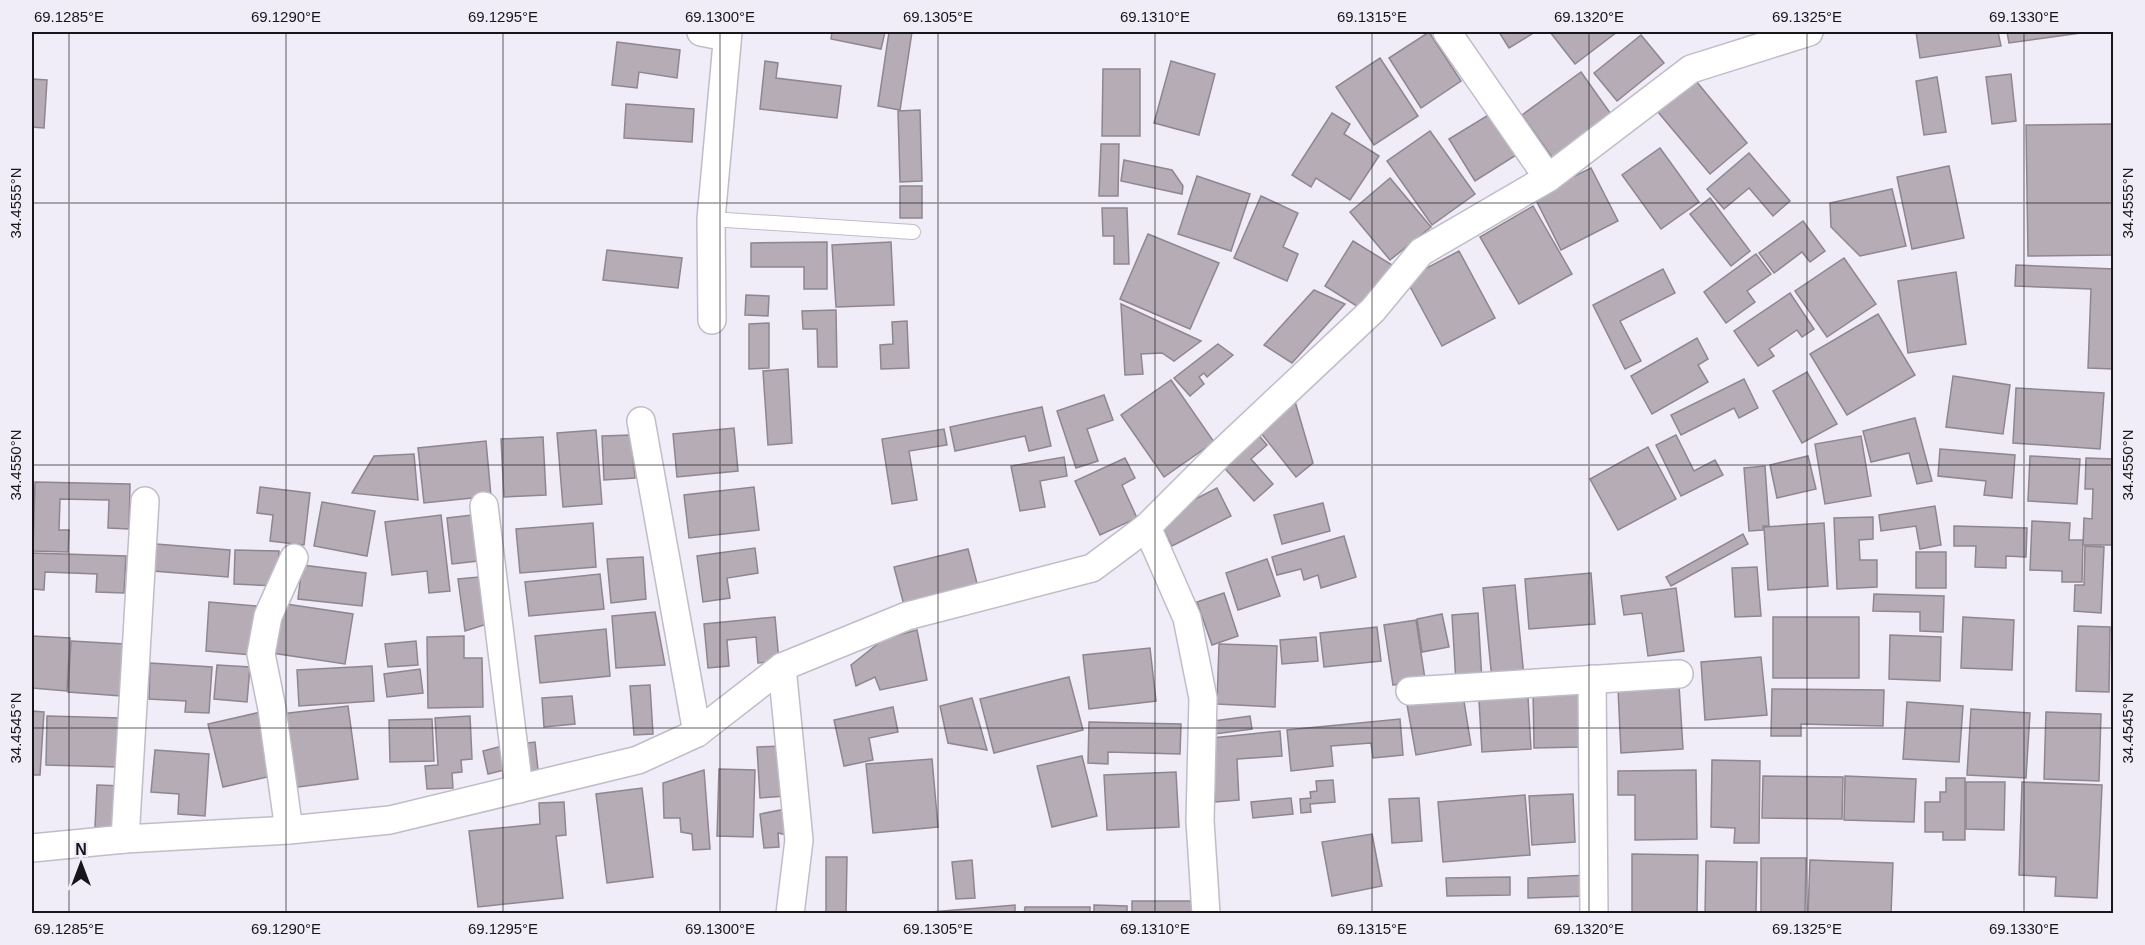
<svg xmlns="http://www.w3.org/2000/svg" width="2145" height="945" font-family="Arial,sans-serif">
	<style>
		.building { fill: #b5acb6; stroke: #8f868f; stroke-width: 1.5 }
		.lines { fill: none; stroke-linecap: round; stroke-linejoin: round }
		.service-casing { stroke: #c0bdc8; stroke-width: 16 }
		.minor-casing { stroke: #c0bdc8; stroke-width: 30 }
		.service { stroke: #fff; stroke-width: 14 }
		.minor { stroke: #fff; stroke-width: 27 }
		.ticks { fill: none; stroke: #17161a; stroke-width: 1.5; stroke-opacity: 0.45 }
		.neatline { fill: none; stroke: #17161a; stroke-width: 2 }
		.ticks-label { font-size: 15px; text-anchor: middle; fill: #17161a }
	</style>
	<rect width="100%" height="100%" fill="#f0ecf8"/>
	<g class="building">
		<path d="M832,32h53l-4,17 -50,-10z"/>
		<path d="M889,32h23l-12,78 -22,-4z"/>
		<path d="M1429,32l32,49 -40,27 -32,-50z"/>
		<path d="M1499,32h36l-26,16z"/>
		<path d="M1550,32h67l-42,32z"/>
		<path d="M1916,32h82l3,14 -81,12z"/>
		<path d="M2007,32h81l-79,11z"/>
		<path d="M1641,35l23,28 -47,38 -23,-28z"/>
		<path d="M617,42l63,8 -3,28 -38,-6 -2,16 -25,-3z"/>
		<path d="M1380,58l38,58 -44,29 -38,-58z"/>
		<path d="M765,61l13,2 -2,15 65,8 -4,32 -77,-9z"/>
		<path d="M1171,61l44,13 -16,61 -45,-12z"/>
		<path d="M1103,69h37v67h-38z"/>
		<path d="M1581,72l32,45 -59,43 -32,-45z"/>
		<path d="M2011,74l5,47 -24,3 -6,-47z"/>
		<path d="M1937,77l9,55 -22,3 -8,-54z"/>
		<path d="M32,79l15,1 -3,48 -12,-1z"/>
		<path d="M1696,81l51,62 -37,31 -52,-62z"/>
		<path d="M626,104l68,5 -2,33 -68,-4z"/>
		<path d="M920,110l2,71 -22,1 -2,-71z"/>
		<path d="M1495,111l26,41 -46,29 -26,-42z"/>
		<path d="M1332,113l18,11 -6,10 35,22 -29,44 -34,-22 -5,9 -19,-12z"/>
		<path d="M2114,124v131l-86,1 -2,-131z"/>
		<path d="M1430,131l45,63 -43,31 -45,-64z"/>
		<path d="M1101,144h18l-1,52h-19z"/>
		<path d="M1660,148l39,54 -38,27 -39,-54z"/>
		<path d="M1749,153l41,48 -17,15 -24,-28 -25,21 -17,-20z"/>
		<path d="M1124,160l48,10 11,16 -1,8 -61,-13z"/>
		<path d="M1949,166l15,72 -52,11 -15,-72z"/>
		<path d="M1591,168l27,53 -57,29 -27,-54z"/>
		<path d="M1197,176l53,18 -19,57 -53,-17z"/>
		<path d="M1390,178l41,49 -41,33 -40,-48z"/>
		<rect x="900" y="186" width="22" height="32"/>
		<path d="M1892,189l14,57 -46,10 -29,-29 -1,-24z"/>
		<path d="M1261,196l37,17 -15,34 15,7 -11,27 -53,-23z"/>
		<path d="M1710,198l40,53 -19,15 -41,-52z"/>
		<path d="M1533,206l39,68 -53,30 -39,-67z"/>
		<path d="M1102,208h25l2,56h-15v-28h-11z"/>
		<path d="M1803,221l22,30 -15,11 -8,-10 -28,21 -15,-20z"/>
		<path d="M1148,234l71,29 -29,66 -70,-30z"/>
		<path d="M1353,241l39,24 -29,45 -38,-24z"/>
		<path d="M827,242v47h-23v-22h-53v-24z"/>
		<path d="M891,242l3,63 -58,2 -4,-62z"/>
		<path d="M607,250l75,8 -4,30 -75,-8z"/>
		<path d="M1459,251l36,67 -53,28 -36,-67z"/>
		<path d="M1756,254l15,20 -24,17 8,11 -29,21 -22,-31z"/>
		<path d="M1844,258l32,46 -49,33 -32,-46z"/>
		<path d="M2016,265l98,4v100l-26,-1 3,-79 -76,-3z"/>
		<path d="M1663,269l12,24 -55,28 21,40 -16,8 -32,-64z"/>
		<path d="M1956,272l10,72 -58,9 -10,-72z"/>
		<path d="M1314,290l31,14 -53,59 -28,-18z"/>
		<path d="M1790,293l24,36 -12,8 -5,-7 -28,19 5,7 -16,10 -24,-35z"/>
		<path d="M746,295l23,1 -1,20 -23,-1z"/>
		<path d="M1121,304l80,37 -27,20 -12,-8 -21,1 2,20 -18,1z"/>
		<path d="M836,310l1,57h-19l-1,-38h-14l-1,-18z"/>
		<path d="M1878,314l37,61 -68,40 -37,-61z"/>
		<path d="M907,321l2,47 -28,1 -1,-24 13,-1 -1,-22z"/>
		<path d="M769,323v45l-20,1v-45z"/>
		<path d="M1697,338l11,21 -10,6 10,17 -56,32 -21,-38z"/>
		<path d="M1218,344l15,11 -26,22 -3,-4 -5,4 5,7 -14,12 -16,-18z"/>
		<path d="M788,369l4,74 -24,2 -5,-74z"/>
		<path d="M1807,372l30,52 -35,19 -29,-52z"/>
		<path d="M1953,376l57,9 -7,49 -57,-7z"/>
		<path d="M1744,379l14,29 -19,10 -5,-10 -53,27 -10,-20z"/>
		<path d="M1171,380l43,62 -50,35 -43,-62z"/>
		<path d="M2016,388l88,5 -4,56 -87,-6z"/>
		<path d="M1104,395l9,25 -26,9 11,32 -22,7 -19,-57z"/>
		<path d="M1294,398l19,65 -17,14 -39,-49z"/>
		<path d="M1042,407l9,39 -22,5 -4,-15 -70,15 -5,-24z"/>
		<path d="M1915,418l17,63 -15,3 -8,-31 -38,9 -8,-31z"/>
		<path d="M734,428l4,43 -61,6 -4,-43z"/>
		<path d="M944,429l3,16 -38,6 8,49 -25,4 -10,-65z"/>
		<path d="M596,430l6,74 -39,3 -6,-74z"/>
		<path d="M1256,432l11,13 -16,14 22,25 -19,17 -34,-38z"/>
		<path d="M631,435l4,43 -31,2 -2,-44z"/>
		<path d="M1676,435l18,36 21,-11 8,15 -42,21 -25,-51z"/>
		<path d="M1861,436l10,60 -46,8 -10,-60z"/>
		<path d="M543,437l3,58 -42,2 -3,-58z"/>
		<path d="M486,441l5,55 -67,7 -6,-55z"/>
		<path d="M1648,447l28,52 -58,31 -28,-51z"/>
		<path d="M1940,449l75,6 -3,43 -28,-3 2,-14 -48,-5z"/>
		<path d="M414,454l4,46 -66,-7 22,-37z"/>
		<path d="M1808,456l8,33 -39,9 -7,-33z"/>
		<path d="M2030,456l50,3 -3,45 -49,-3z"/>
		<path d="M1064,457l3,19 -27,5 5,26 -25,4 -9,-45z"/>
		<path d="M1125,458l10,20 -13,7 15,33 -37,17 -25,-54z"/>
		<path d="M2086,458l28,1v86h-31l1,-27 8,1 1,-30h-8z"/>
		<path d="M1765,466l4,60h-6v4l-14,1 -5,-63z"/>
		<path d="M35,482l95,2 -1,45 -21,-1 1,-28 -49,-1 -1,31h10l-1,22 -35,-1z"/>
		<path d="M260,487l50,6 -6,52 -34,-4 3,-26 -16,-2z"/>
		<path d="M754,487l5,43 -70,8 -5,-43z"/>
		<path d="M1217,488l14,28 -59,30 -14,-28z"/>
		<path d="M322,502l53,9 -8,45 -53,-10z"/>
		<path d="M1323,503l7,28 -48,13 -8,-29z"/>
		<path d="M1935,506l6,39 -21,4 -4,-23 -35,5 -2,-16z"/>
		<path d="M441,515l9,76 -21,2 -2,-22 -35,4 -7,-53z"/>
		<path d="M472,515l6,46 -26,3 -5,-46z"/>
		<path d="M1873,517v22l-14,1 1,20h17v27l-40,2 -3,-71z"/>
		<path d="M2032,521l38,2 -1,17h14l-1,42h-20v-11l-32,-1z"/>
		<path d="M593,523l3,44 -76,6 -4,-44z"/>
		<path d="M1824,523l4,63 -60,4 -4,-63z"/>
		<path d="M1954,526l73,2 -1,29 -20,-1v12l-31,-1 1,-21h-22z"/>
		<path d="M1743,534l5,10 -77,42 -5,-9z"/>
		<path d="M1344,536l12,41 -35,11 -3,-13 -14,5 -3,-11 -24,6 -5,-18z"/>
		<path d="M156,544l74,6 -2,27 -75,-6z"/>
		<path d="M2085,546l19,1 -3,66 -27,-2 1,-26h9z"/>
		<path d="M755,548l3,25 -31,5 3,20 -27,4 -6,-46z"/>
		<path d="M968,549l11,42 -74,18 -11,-42z"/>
		<path d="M235,550l44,1 -2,35 -43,-2z"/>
		<rect x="1916" y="552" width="30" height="36"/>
		<path d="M32,553l94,3 -2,37 -28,-1 1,-18 -52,-2 -1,18 -12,-1z"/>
		<path d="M643,557l3,42 -35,4 -4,-44z"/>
		<path d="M1267,559l13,37 -42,14 -12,-37z"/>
		<path d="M302,565l64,8 -4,33 -64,-7z"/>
		<path d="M1757,567l4,49 -26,1 -3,-49z"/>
		<path d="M1591,573l4,51 -66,5 -4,-50z"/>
		<path d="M600,574l4,35 -75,7 -4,-34z"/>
		<path d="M479,577l8,47 -22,7 -7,-52z"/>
		<path d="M1515,585l9,92 -32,3 -9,-92z"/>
		<path d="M1676,588l8,63 -36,5 -6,-43 -18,2 -3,-19z"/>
		<path d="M1224,593l14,43 -26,9 -15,-43z"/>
		<path d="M1874,594l70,2 -1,36 -23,-1v-19l-47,-1z"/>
		<path d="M209,602l47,4 -4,49 -46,-4z"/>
		<path d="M279,603l74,11 -8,50 -73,-11z"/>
		<path d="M655,612l10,53 -49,3 -4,-52z"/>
		<path d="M1478,613l4,68 -26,2 -4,-68z"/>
		<path d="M1442,614l7,33 -27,5 -5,-33z"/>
		<path d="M775,617l4,44 -21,2 -2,-26 -29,3 2,26 -21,2 -4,-44z"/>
		<rect x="1773" y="617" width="86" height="61"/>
		<path d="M1963,617l51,3 -2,50 -51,-2z"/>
		<path d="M1416,620l9,59 -32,6 -9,-60z"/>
		<path d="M2078,626l32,1 -1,65 -33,-1z"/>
		<path d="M1377,627l4,34 -57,6 -4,-34z"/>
		<path d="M606,629l4,47 -70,7 -5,-47z"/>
		<path d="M917,630l10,50 -47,10 -5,-13 -19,9 -5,-21 33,-26z"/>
		<path d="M1890,635l51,2 -1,44 -51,-2z"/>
		<path d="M32,636l38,2 -3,53 -35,-3z"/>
		<path d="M464,636v22h18l1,49 -55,1 -1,-71z"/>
		<path d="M1316,637l2,24 -36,3 -2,-24z"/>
		<path d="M71,641l54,3 -4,52 -53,-4z"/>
		<path d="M416,641l2,24 -30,2 -3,-23z"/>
		<path d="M1219,644l58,2 -2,61 -58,-3z"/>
		<path d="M1150,648l6,53 -67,8 -6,-54z"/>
		<path d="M1761,657l6,58 -62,5 -4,-58z"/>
		<path d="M150,663l62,4 -3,46 -24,-1 1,-11 -37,-2z"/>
		<path d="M217,665l33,2 -3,35 -33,-3z"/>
		<path d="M372,666l2,35 -75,5 -2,-36z"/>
		<path d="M420,669l3,24 -36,4 -3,-23z"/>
		<path d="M1069,677l14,53 -89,23 -14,-54z"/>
		<path d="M650,685l3,49 -19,1 -4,-49z"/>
		<path d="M1679,685l4,64 -62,4 -3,-64z"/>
		<path d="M1582,686l1,61 -49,1 -1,-61z"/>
		<path d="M1462,689l9,56 -55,10 -10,-56z"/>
		<path d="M1772,689l112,1 -1,36 -82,-2v12h-30z"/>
		<path d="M572,696l3,28 -31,3 -2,-29z"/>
		<path d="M1528,697l3,52 -49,3 -3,-52z"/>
		<path d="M972,698l15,52 -39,-7 -8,-37z"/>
		<path d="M1907,702l56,4 -4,56 -56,-3z"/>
		<path d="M348,706l10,73 -67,9 -10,-74z"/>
		<path d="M893,707l5,25 -29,6 4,22 -29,6 -10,-46z"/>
		<path d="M1971,709l59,4 -4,65 -59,-3z"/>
		<path d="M32,711l12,1 -4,63h-8z"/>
		<path d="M261,712l15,63 -53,12 -15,-63z"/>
		<path d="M2046,712l55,2 -2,67 -55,-2z"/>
		<path d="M47,716l73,2 -2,49 -72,-2z"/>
		<path d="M470,716l2,43 -11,1 1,12 -10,1 1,15 -26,1 -2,-23 13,-1 -3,-47z"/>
		<path d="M1250,716l2,13 -37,5 -1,-13z"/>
		<path d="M432,719l2,42 -44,1 -1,-42z"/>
		<path d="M1400,719l3,36 -30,3 -2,-15 -40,3 2,20 -42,5 -4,-41z"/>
		<path d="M1089,722l92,2 -1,30 -72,-2v12l-20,-1z"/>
		<path d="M1280,731l2,25 -45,3 2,41 -24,2 -3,-64z"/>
		<path d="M535,742l3,28 -14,2 -4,-28z"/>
		<path d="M506,745l6,23 -24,6 -5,-23z"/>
		<path d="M784,746l2,50 -26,2 -3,-51z"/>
		<path d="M155,750l54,4 -4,62 -27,-2 1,-20 -28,-2z"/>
		<path d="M1082,756l15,60 -45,11 -15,-61z"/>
		<path d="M932,759l6,68 -65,6 -7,-69z"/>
		<path d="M1712,760l48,1 -1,82h-25l1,-15 -24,-1z"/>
		<path d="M719,769l36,1 -2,67 -36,-1z"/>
		<path d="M704,770l6,79 -17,1 -1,-16 -11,-2 -1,-14h-16l-1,-35z"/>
		<path d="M1696,770l1,69 -62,1v-45h-17v-24z"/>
		<path d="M1176,772l3,55 -72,3 -3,-55z"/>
		<path d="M1763,776l80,1 -1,42 -80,-1z"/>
		<path d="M1845,776l71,3 -2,43 -70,-2z"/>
		<path d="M1946,778h19v62h-22v-8h-18v-30h15v-10h6z"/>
		<path d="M1333,780l2,22 -25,2 1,8 -10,1 -1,-14 11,-1 -1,-6 7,-1 -1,-10z"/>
		<path d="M1966,782h39l-1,48 -38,-1z"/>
		<path d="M2022,782l80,3 -5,113 -42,-2 1,-19 -37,-2z"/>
		<path d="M97,785l26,1 -2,42 -26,-1z"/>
		<path d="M642,788l11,89 -46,6 -11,-89z"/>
		<path d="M1573,794l2,48 -43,3 -3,-49z"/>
		<path d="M1525,795l5,60 -87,7 -5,-60z"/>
		<path d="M1291,798l2,16 -40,4 -2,-16z"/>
		<path d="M1419,798l3,43 -30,2 -3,-44z"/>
		<path d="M564,802l2,33 -10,1 7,62 -85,9 -9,-76 71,-7 -1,-21z"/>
		<path d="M786,809l1,26 -9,-2 1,14 -15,1 -4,-34z"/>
		<path d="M1372,834l10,52 -50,10 -10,-54z"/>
		<path d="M1632,854l66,1 -1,59h-65z"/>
		<path d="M826,857h21l-1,57h-20z"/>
		<path d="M1761,858h45l-1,56h-44z"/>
		<path d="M972,860l3,38 -19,1 -4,-37z"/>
		<path d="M1810,860l83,3 -2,51h-83z"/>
		<path d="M1706,861l51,1 -1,52h-51z"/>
		<path d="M1588,875l1,21 -61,2v-20z"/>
		<path d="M1510,877v18l-63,1 -1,-18z"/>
		<rect x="1132" y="901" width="61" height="13"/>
		<path d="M1015,905v9h-84v-2z"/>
		<path d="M1094,905l33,1v8h-33z"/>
		<path d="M1025,907h65v7h-66z"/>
	</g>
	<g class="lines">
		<g class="service-casing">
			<path id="service" d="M711,219l202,13"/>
		</g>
		<g class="minor-casing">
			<g id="minor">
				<path d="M701,32l25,5"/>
				<path d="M1447,32l101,146"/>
				<path d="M712,320l-1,-101 17,-187"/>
				<path d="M641,421l56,312"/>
				<path d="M484,506l35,283"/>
				<path d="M1147,527l40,91 16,80 -3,123 6,93"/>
				<path d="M782,667l17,173 -9,74"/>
				<path d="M1592,679l2,235"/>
				<path d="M1410,691l269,-17"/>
				<path d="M289,830l-17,-121 -11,-55 7,-38 26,-58"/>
				<path d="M125,839l20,-338"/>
				<path d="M32,848l93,-9 164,-9 101,-10 248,-60 59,-27 85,-66 125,-51 185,-48 55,-41 71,-71 155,-146 48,-58 127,-74 143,-109 118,-37"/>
			</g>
		</g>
		<use href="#service" class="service"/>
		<use href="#minor" class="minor"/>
	</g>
	<path class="ticks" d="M69,32v882M286,32v882M503,32v882M720,32v882M938,32v882M1155,32v882M1372,32v882M1589,32v882M1807,32v882M2024,32v882M32,203h2082M32,465h2082M32,728h2082"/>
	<rect width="2145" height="945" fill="none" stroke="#f0ecf8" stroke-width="66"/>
	<g transform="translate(81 864)" stroke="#f0ecf8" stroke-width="4.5" paint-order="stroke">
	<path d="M0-4.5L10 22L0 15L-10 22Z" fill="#17161a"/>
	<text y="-9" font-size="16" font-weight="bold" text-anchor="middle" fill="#17161a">N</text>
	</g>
	<rect x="33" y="33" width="2079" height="879" class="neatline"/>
	<g class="ticks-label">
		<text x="69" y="22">69.1285°E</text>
		<text x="286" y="22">69.1290°E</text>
		<text x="503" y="22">69.1295°E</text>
		<text x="720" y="22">69.1300°E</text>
		<text x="938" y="22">69.1305°E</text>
		<text x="1155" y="22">69.1310°E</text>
		<text x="1372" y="22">69.1315°E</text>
		<text x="1589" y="22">69.1320°E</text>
		<text x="1807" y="22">69.1325°E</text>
		<text x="2024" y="22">69.1330°E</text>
		<text transform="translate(16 203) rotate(-90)" y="5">34.4555°N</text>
		<text transform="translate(2128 203) rotate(-90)" y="5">34.4555°N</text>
		<text transform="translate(16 465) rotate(-90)" y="5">34.4550°N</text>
		<text transform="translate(2128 465) rotate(-90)" y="5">34.4550°N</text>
		<text transform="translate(16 728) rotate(-90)" y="5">34.4545°N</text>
		<text transform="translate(2128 728) rotate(-90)" y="5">34.4545°N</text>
		<text x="69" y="934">69.1285°E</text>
		<text x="286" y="934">69.1290°E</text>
		<text x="503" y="934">69.1295°E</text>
		<text x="720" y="934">69.1300°E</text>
		<text x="938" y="934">69.1305°E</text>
		<text x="1155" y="934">69.1310°E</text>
		<text x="1372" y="934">69.1315°E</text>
		<text x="1589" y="934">69.1320°E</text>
		<text x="1807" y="934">69.1325°E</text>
		<text x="2024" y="934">69.1330°E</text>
	</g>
</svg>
